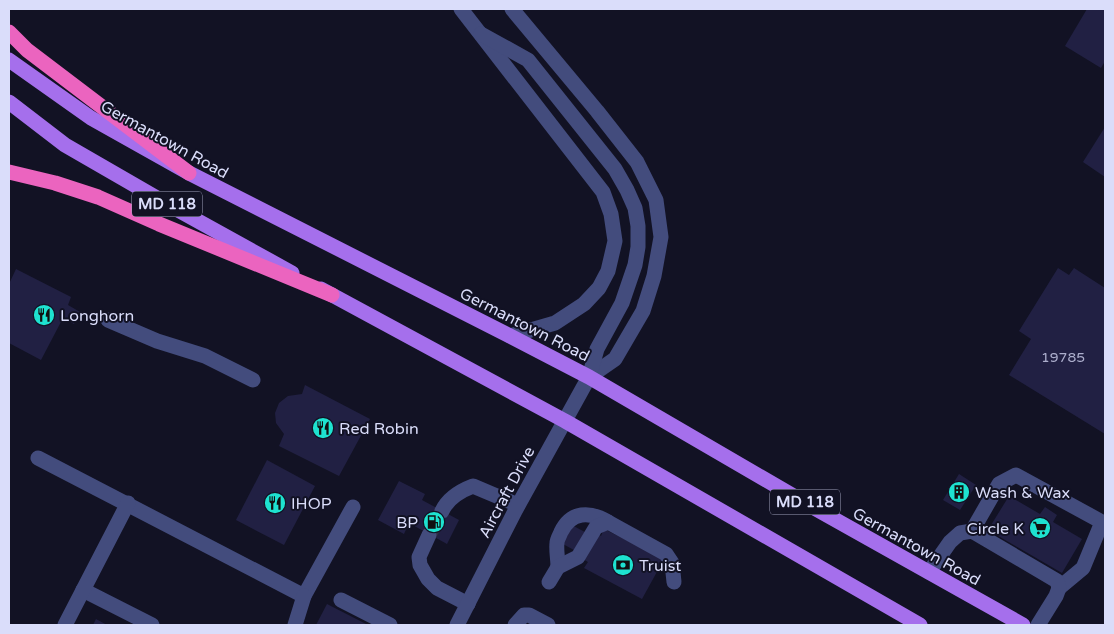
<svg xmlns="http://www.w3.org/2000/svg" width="1114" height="634" font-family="'Varela Round',sans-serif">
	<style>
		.building { fill: #212043 }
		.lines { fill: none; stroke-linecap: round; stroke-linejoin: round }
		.minor-tunnel { stroke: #303044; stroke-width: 15; stroke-dasharray: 15 8; stroke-linecap: butt }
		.minor { stroke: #434c7d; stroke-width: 15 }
		.major { stroke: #a56fec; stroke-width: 15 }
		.highway { stroke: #eb64bf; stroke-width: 15 }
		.labels { text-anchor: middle; stroke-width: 4; stroke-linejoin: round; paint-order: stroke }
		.number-label { font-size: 14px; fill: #acaecc }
		.shield { fill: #121224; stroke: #9ea0ba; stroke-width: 1 }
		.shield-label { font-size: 15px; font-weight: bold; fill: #daddfa }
		.street-label { font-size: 16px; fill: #daddfa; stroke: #121224 }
		.poi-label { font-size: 16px; fill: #daddfa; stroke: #121224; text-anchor: start }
	</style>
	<rect width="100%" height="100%" fill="#121224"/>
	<g class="building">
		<path d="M1087,9h18v52l-4,7 -36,-22z"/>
		<path d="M1105,127v50l-22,-15z"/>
		<path d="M1058,268l11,7 5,-7 31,20v146l-96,-59 22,-36 -12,-8z"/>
		<path d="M16,269l55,28 -3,8 12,7 -6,12 -11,-6 -22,42 -32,-17v-59z"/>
		<path d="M305,385l65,34 -31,57 -60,-30 5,-12 -8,-11 -1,-10 4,-10 9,-7 14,-2z"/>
		<path d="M267,460l48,26 -31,59 -48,-25z"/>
		<path d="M959,474l17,11 -16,25 -17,-10z"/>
		<path d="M399,481l26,13 -3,6 37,20 -12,24 -38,-21 -5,11 -26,-14z"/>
		<path d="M1009,496l31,18 5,-7 12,8 -4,7 29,17 -20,34 -74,-43z"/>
		<path d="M570,524l24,13 2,-4 5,3 3,-7 60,30 -22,40 -58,-31 4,-6 -5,-3 2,-3 -24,-13z"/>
		<path d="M327,604l41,21h-52z"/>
		<path d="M96,619l11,6h-14z"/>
	</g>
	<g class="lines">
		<path class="minor-tunnel" d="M429,535l13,-24"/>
		<g class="minor">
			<path d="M461,9l142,183 8,22 4,27 -7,30 -9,17 -15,16 -29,19 -45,13"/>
			<path d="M512,9l85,102 40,51 19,38 5,37 -7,39 -11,35 -28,48 -26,18"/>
			<path d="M108,320l49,21 48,15 48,24"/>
			<path d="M38,458l266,138 49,-89"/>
			<path d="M442,511c6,-13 18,-20 31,-25l45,19"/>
			<path d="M972,531l27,-47 17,-9 86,47 -19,46 -24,20"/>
			<path d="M429,535l-10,22 1,8 8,14 9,9 31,16"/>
			<path d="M558,567c0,-8 -2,-17 -1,-24 0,-4 3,-8 4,-11 10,-21 29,-21 47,-10"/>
			<path d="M929,572l21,-30 10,-9 12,-2 85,50 2,7 -3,8 -18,29"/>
			<path d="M549,582l9,-15 20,-10 18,-30 12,-5 58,32 6,9 2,19"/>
			<path d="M83,590l69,35"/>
			<path d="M341,600l49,25"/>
			<path d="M65,625l63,-122"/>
			<path d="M295,625l9,-29"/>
			<path d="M457,625l58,-114 74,-134 8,-28 25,-46 13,-38 3,-18v-21l-3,-18 -8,-18 -12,-21 -87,-109 -47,-26"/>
			<path d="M515,625l9,-10h5l19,10"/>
		</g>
		<g class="major">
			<path d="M9,60l82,58 98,55 321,163 79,41 220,128 214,120"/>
			<path d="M9,102l56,43 104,60 123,68"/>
			<path d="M321,289l244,132 355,204"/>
		</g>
		<g class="highway">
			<path d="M9,32l18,18 162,123"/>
			<path d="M9,172l46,11 43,14 61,27 173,71"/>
		</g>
	</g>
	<defs>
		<g id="restaurant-disc" transform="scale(1.125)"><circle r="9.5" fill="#1ee2d0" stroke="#121224"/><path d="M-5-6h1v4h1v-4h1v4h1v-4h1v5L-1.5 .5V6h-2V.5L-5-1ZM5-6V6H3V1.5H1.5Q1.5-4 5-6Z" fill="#111"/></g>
		<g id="building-disc" transform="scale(1.125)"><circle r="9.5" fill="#1ee2d0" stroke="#121224"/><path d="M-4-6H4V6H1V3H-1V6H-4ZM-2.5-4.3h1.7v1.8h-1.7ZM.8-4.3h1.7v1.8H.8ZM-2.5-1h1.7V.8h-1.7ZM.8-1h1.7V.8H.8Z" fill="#111"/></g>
		<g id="fuel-disc" transform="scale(1.125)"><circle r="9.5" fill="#1ee2d0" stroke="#121224"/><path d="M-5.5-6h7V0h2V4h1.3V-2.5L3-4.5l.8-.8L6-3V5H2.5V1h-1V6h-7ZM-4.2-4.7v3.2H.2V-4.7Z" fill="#111"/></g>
		<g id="supermarket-disc" transform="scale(1.125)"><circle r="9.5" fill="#1ee2d0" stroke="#121224"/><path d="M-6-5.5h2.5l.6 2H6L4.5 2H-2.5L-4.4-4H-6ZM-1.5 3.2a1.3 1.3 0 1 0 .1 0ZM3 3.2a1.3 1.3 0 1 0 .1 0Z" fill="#111"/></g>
		<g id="bank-disc" transform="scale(1.125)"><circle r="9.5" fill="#1ee2d0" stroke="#121224"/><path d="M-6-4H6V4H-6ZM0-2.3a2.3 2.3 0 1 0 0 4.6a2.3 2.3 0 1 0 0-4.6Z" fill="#111"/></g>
	</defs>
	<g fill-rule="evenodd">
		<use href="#restaurant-disc" x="44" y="315"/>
		<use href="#restaurant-disc" x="323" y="428"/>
		<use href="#building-disc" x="959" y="492"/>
		<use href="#restaurant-disc" x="275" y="503"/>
		<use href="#fuel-disc" x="434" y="522"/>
		<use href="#supermarket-disc" x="1040" y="528"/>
		<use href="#bank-disc" x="623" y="565"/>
	</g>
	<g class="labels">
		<g class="number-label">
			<text x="1063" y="362">19785</text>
		</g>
		<g class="shield">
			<rect x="132" y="191.5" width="70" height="25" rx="4"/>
			<rect x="770" y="489.5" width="70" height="25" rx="4"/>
		</g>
		<g class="shield-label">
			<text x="167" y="209">MD 118</text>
			<text x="805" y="507">MD 118</text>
		</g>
		<g class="street-label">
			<text transform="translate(165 139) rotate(29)" y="6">Germantown Road</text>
			<text transform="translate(525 324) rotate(27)" y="6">Germantown Road</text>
			<text transform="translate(506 492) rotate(-62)" y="6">Aircraft Drive</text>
			<text transform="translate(917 546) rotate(29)" y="6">Germantown Road</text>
		</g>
		<g class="poi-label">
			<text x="60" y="321">Longhorn</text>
			<text x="339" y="434">Red Robin</text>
			<text x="975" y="498">Wash &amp; Wax</text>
			<text x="291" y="509">IHOP</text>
			<text x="418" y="528" text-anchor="end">BP</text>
			<text x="1024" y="534" text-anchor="end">Circle K</text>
			<text x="639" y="571">Truist</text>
		</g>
	</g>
	<rect width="1114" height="634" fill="none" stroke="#daddfa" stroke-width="20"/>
</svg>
